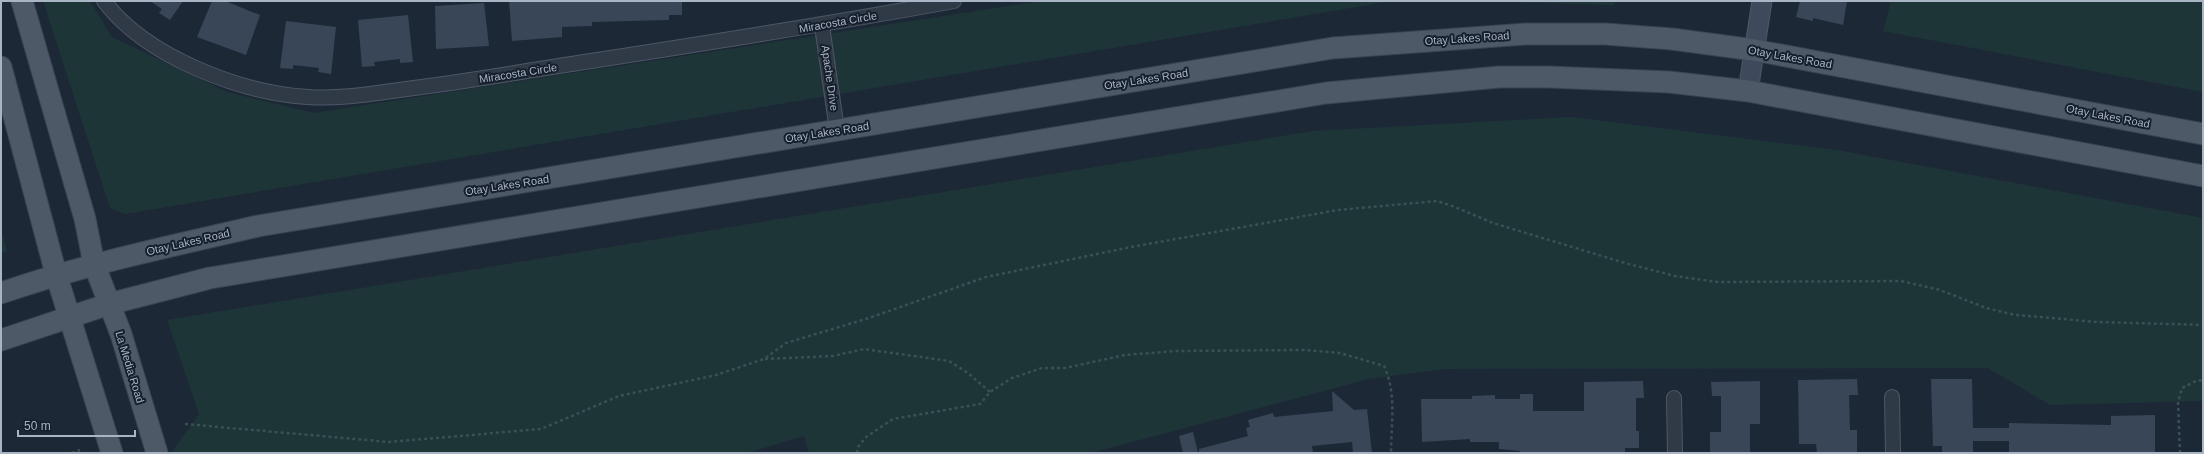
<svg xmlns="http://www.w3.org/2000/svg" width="2204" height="454" font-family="Helvetica,sans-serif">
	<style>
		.green { fill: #1e3538 }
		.building { fill: #384658 }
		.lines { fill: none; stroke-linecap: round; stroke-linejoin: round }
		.minor-casing { stroke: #4d5766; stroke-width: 16 }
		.secondary-casing { stroke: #4d5766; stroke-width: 21 }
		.primary-casing { stroke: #394351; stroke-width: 23 }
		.path { stroke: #395153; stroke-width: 2.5; stroke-dasharray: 3 3; stroke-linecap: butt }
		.minor { stroke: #303a47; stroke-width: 14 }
		.secondary { stroke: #3e495b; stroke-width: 19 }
		.primary { stroke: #4e5968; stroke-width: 21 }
		.labels { text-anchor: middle; stroke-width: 4; stroke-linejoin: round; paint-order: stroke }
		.street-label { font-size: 11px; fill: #a9b4c5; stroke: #161f2c }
	</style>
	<rect width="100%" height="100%" fill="#1d2837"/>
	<g class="green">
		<path d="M43,1h47l22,36 115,55 87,21 727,-112h351l-1267,213 -15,-6z"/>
		<path d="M1467,1h148l-1,4z"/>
		<path d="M1891,1h312v91l-320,-61z"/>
		<path d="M1571,117l266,33 366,68v183l-153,4 -62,-37 -543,1 -76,10 -278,74h-282l-5,-17 -57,17h-576l28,-39 -32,-94 1146,-189z"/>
		<path d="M1,229l6,22 -6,3z"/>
	</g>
	<g class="building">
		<path d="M150,1h33l-13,19 -11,-7 3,-4z"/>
		<path d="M212,1h13l35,14 -14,40 -49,-18z"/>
		<path d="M509,1h173v14h-13v5l-77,2v4l-30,1v10l-50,4z"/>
		<path d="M1800,1h47l-4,24 -30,-7v3l-17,-4z"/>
		<path d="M484,3l5,43 -53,3 -1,-43z"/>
		<path d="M408,15l5,47 -13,1v-4l-26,3 1,4 -13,1 -4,-47z"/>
		<path d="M286,21l50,6 -5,47 -13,-2 1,-4 -26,-3v4l-13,-1z"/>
		<path d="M1857,379l1,16h-9l1,35h7v23h-40l-1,-9h-17l-1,-64z"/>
		<path d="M1931,379h41l1,49h36v-5l102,2v-9l44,-1v38h-146v-12h-36v12h-31v-7h-9z"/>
		<path d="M1643,381l1,17h-8v33h3v17h-14v5h-105v-2l-21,-2v-7h-29v-3l-48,3 -1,-43h51v-3l23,-1v4h25v-5h13v17h51v-29z"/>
		<path d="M1760,381v43h-10v29h-40v-21h11v-36h-9l-1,-14z"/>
		<path d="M1332,391l22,19 13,-1 5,44h-19l-1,-11 -40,4 1,7h-114v-4l49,-13 -2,-8 4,-1 -2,-7 25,-7 1,4 59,-6z"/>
		<path d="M1193,432l5,21h-15l-4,-17z"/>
	</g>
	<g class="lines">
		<g class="minor-casing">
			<g id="minor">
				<path d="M104,1c42,56 137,92 204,96 29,2 56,-2 84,-6 47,-6 94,-13 141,-21 141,-22 281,-43 421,-69"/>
				<path d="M822,26l15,104"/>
				<path d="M1892,397l1,56"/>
				<path d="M1674,398l1,55"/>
			</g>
		</g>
		<g class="secondary-casing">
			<path id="secondary" d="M1748,91l14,-90"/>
		</g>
		<g class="primary-casing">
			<g id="primary">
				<path d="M22,1l63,218 9,45 27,70 36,119"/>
				<path d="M1,67l55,207 56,179"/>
				<path d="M1,293c84,-29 171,-47 257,-67l1075,-178 193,-14h79l67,5 82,11 449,84"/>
				<path d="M1,340l108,-36 101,-26 1116,-185 173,-16h50l120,5 79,9 455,85"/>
			</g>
		</g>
		<g class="path">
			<path d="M765,359l68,-3 31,-7 85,12 19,12 22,19"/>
			<path d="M185,424l204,18 152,-13 78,-33 97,-21 48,-16 22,-16 83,-25 117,-41 145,-30 207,-37 99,-9 18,6 38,16 132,40 50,13 42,6 184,-1 39,9 46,18 29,7 83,7 105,3"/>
			<path d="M72,453l8,-3"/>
			<path d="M857,453l1,-6 8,-10 27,-18 87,-15 10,-12 22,-14 30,-10h23l60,-13 51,-4 127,-1 37,3 44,13c13,28 7,58 7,87"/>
			<path d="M2180,453l-2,-51 4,-14 14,-7 7,-1"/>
		</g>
		<use href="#minor" class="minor"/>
		<use href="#secondary" class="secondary"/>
		<use href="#primary" class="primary"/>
	</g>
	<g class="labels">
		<g class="street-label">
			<text transform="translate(838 22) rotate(-10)" y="4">Miracosta Circle</text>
			<text transform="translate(1467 38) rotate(-4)" y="4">Otay Lakes Road</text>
			<text transform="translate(1790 57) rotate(10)" y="4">Otay Lakes Road</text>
			<text transform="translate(518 73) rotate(-9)" y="4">Miracosta Circle</text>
			<text transform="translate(830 78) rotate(82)" y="4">Apache Drive</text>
			<text transform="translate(1146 79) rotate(-9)" y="4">Otay Lakes Road</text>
			<text transform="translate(2108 116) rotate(11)" y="4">Otay Lakes Road</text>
			<text transform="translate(827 132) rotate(-9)" y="4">Otay Lakes Road</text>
			<text transform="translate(507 185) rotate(-9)" y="4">Otay Lakes Road</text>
			<text transform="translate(188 242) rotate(-13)" y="4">Otay Lakes Road</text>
			<text transform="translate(130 367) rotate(73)" y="4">La Media Road</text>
		</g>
	</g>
	<rect width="2204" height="454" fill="none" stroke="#a9b4c5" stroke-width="4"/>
	<path d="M18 430v6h117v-6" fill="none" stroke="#a9b4c5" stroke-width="2"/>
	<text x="24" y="430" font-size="12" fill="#a9b4c5" stroke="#161f2c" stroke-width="3" paint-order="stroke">50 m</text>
</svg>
